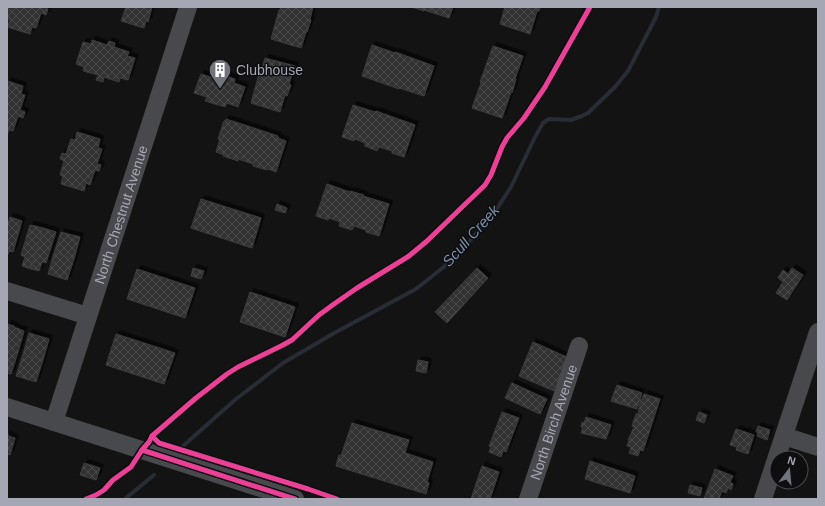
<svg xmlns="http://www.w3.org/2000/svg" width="825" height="506" font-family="Arial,sans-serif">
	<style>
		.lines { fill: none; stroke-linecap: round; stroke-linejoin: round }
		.stream { stroke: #282c34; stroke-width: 4 }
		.building { fill: url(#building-cross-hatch); stroke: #3c3d3f; filter: url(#shadow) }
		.minor { stroke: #48494c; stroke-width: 18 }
		.cycleway-casing { stroke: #0e0d0f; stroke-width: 8 }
		.cycleway { stroke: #ea4096; stroke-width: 5 }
		.labels { text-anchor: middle; stroke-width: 3; stroke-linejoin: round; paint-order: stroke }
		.poi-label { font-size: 14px; fill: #a5a8b4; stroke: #0e0d0f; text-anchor: start }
		.street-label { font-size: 14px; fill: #a5a8b4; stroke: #0e0d0f }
		.water-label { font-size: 15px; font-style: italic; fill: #7d92ad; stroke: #0e0d0f }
	</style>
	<defs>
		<pattern id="building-cross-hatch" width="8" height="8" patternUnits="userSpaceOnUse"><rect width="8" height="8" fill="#313133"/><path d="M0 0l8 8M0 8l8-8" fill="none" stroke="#4c4c4e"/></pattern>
		<filter id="shadow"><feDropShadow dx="3.5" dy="-3.5" stdDeviation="0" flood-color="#0009"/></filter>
	</defs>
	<rect width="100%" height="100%" fill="#131313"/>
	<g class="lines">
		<g class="stream">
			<path d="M183,446l53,-47 47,-36 53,-31 80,-43 39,-31 39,-45 17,-26 24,-50 8,-14 6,-4 22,1 11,-4 6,-3 27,-26 13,-16 28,-54 3,-10"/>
			<path d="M125,499l29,-24"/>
		</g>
	</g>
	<g class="building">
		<path d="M9,7h34l5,2 -2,6 -5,-2 -5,15 -4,-1 -2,7 -23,-7 3,-7 -3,-1v-4z"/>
		<path d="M126,7h26l-4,15 -2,-1 -2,7 -23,-7z"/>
		<path d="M281,7h32l-3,12 1,1 -4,12h-1l-5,16 -30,-9 8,-29h1z"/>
		<path d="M412,7h41l-4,11 -25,-8v1z"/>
		<path d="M505,7h35l-1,4h-2l-7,23 -30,-10z"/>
		<path d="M92,40l15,5 2,-4 6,2 -1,4 15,5 -2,4 8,2 -7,22 -8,-2 -1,4 -15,-5 -1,5 -7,-2 2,-5 -15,-4 1,-4 -8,-3 7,-22 8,2z"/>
		<path d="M372,45l23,8v-1l39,14 -10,30 -25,-8v1l-37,-13z"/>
		<path d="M493,46l30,10 -8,23h1l-4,14 -1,-1 -9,26 -30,-10 9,-25 -1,-1z"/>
		<path d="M265,58l30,8 -6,18 2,1 -4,11 -2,-1 -5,17 -29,-9 8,-29 1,1z"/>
		<path d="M215,72l20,7 -1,4 11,4 -7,20 -11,-4 -2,4 -20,-6 2,-4 -13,-4 7,-19 12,4z"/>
		<path d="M7,81l16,5 -2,8 4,1 -5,15 5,2 -2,6 -5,-2 -5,15 -4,-1 -2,6z"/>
		<path d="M353,105l22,7 1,-1 39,14 -11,32 -12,-4v-2l-13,-4 -2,4 -12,-5v-3l-10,-4 -1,2 -12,-4z"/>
		<path d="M226,119l52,17v2l8,3 -10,31 -8,-3 -1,1 -14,-4v-2l-15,-5v2l-15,-5 1,-1 -8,-3 4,-13h-2l6,-18h1z"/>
		<path d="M77,132l23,7 -2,9 4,1 -5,15 4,1 -2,6 -4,-1 -5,15 -4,-2 -2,8 -23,-7 2,-8 -3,-1 4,-14 -4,-2 2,-6 4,1 5,-15 4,1z"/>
		<path d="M327,184l23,8v-1l14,4 -1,1 26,8 -10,32 -13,-4v-2l-12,-4 -2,4 -13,-4 1,-4 -11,-4 -1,2 -12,-4z"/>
		<path d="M201,199l60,19 -9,30 -61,-20z"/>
		<path d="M277,204l10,4 -2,5 -10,-3z"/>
		<path d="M10,217l12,4 -9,31 -4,-1 -2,6v-31z"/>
		<path d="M30,225l13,3 -12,41 -9,-3 3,-9 -4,-2z"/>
		<path d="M43,228l13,4 -10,31 -4,-1 -3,9 -8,-2z"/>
		<path d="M61,232l19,5 -6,22 -20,-6z"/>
		<path d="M54,253l20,6 -7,21 -19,-6z"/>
		<path d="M193,268l11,3 -3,8 -10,-3z"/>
		<path d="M477,268l11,10 -41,45 -12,-11z"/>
		<path d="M792,268l11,7 -16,25 -11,-7 7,-11 -5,-4 5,-8 5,4z"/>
		<path d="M137,269l58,19 -10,30 -58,-19z"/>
		<path d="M250,292l45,15 -10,30 -45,-15z"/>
		<path d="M7,324l7,2v1l10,4 -6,21 -11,-3z"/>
		<path d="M29,333l20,6 -6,21 -20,-6z"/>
		<path d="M116,334l59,19 -11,31 -58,-19z"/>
		<path d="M533,342l36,16 -15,33 -35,-15z"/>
		<path d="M7,349l11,3 -7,22 -4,-1z"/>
		<path d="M23,354l20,6 -7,22 -20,-6z"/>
		<path d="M418,360l10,2 -2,11 -10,-2z"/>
		<path d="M512,383l35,16 -7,15 -35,-16z"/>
		<path d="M617,385l12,4 -5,16 -13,-4z"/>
		<path d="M629,389l13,4 -5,16 -13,-4z"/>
		<path d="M644,394l16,5 -17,52 -3,-1 -2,6 -9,-3 2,-6 -4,-1 2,-5 -1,-1 6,-13 -2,-1 4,-12h2l3,-15 1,1z"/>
		<path d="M502,412l17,6 -13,34 -3,-1 -2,6 -12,-5 2,-5 -2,-1z"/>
		<path d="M699,412l8,3 -3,8 -8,-3z"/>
		<path d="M586,417l25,8 -5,14 -25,-6 2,-6h-2l1,-5 2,1z"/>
		<path d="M352,423l57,17 -4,13 28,9 -6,20 2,1 -3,11 -90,-28 3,-11 2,1z"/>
		<path d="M758,426l12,4 -3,10 -10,-4 1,-3 -2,-1z"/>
		<path d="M736,429l18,6 -6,19 -12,-4 1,-3 -7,-2z"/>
		<path d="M7,434h1v2l7,2 -5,17 -3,-1z"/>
		<path d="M590,461l45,15 -5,17 -45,-14z"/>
		<path d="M84,463l16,5 -4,12 -16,-5z"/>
		<path d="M482,466l17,6 -9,27h-19z"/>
		<path d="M715,469l18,7 -3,6 3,2 -2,6 -3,-2 -2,5 -4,-2 -3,8h-15z"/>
		<path d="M690,485l12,3 -2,8 -12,-3z"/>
	</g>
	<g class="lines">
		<g class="minor">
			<path d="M7,291l81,25"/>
			<path d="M7,407l288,92"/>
			<path id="s1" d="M54,422l134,-415"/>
			<path d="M784,436l34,11"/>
			<path id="s2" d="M528,499l51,-153"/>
			<path d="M763,499l55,-167"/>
		</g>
		<g class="cycleway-casing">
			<g id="cycleway">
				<path d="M152,436l7,7 149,46 29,10"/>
				<path d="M142,450l153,49"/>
				<path d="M86,499l10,-4 8,-5 9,-10 18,-13 11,-17 7,-8 3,-6 44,-38 31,-24 11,-7 45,-22 9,-5 27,-25 15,-11 23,-16 52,-32 18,-15 58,-56 6,-10 11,-28 5,-9 17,-20 21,-31 45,-80"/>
			</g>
		</g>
		<use href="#cycleway" class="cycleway"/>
	</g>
	<defs>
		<g id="building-pin" transform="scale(1.15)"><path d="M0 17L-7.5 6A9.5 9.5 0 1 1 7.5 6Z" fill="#72747c" stroke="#0e0d0f"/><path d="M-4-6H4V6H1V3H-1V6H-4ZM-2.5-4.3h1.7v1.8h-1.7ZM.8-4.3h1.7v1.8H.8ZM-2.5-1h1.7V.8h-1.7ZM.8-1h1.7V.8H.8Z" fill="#fff"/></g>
	</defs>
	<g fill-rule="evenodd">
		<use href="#building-pin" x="220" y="70"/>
	</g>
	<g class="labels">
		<g class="poi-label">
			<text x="236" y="75">Clubhouse</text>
		</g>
		<g class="street-label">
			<text dy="5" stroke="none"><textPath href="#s1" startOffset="218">North Chestnut Avenue</textPath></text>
			<text dy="5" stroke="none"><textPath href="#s2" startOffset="81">North Birch Avenue</textPath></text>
		</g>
		<g class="water-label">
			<text transform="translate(471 236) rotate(-48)" y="5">Scull Creek</text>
		</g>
	</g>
	<rect width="825" height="506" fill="none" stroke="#a5a8b4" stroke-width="16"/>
	<g transform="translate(789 470) rotate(16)"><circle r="19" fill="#0e0d0f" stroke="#4a4b51"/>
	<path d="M0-3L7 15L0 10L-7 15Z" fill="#72747c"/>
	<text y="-6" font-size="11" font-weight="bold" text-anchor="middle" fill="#a5a8b4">N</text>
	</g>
</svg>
